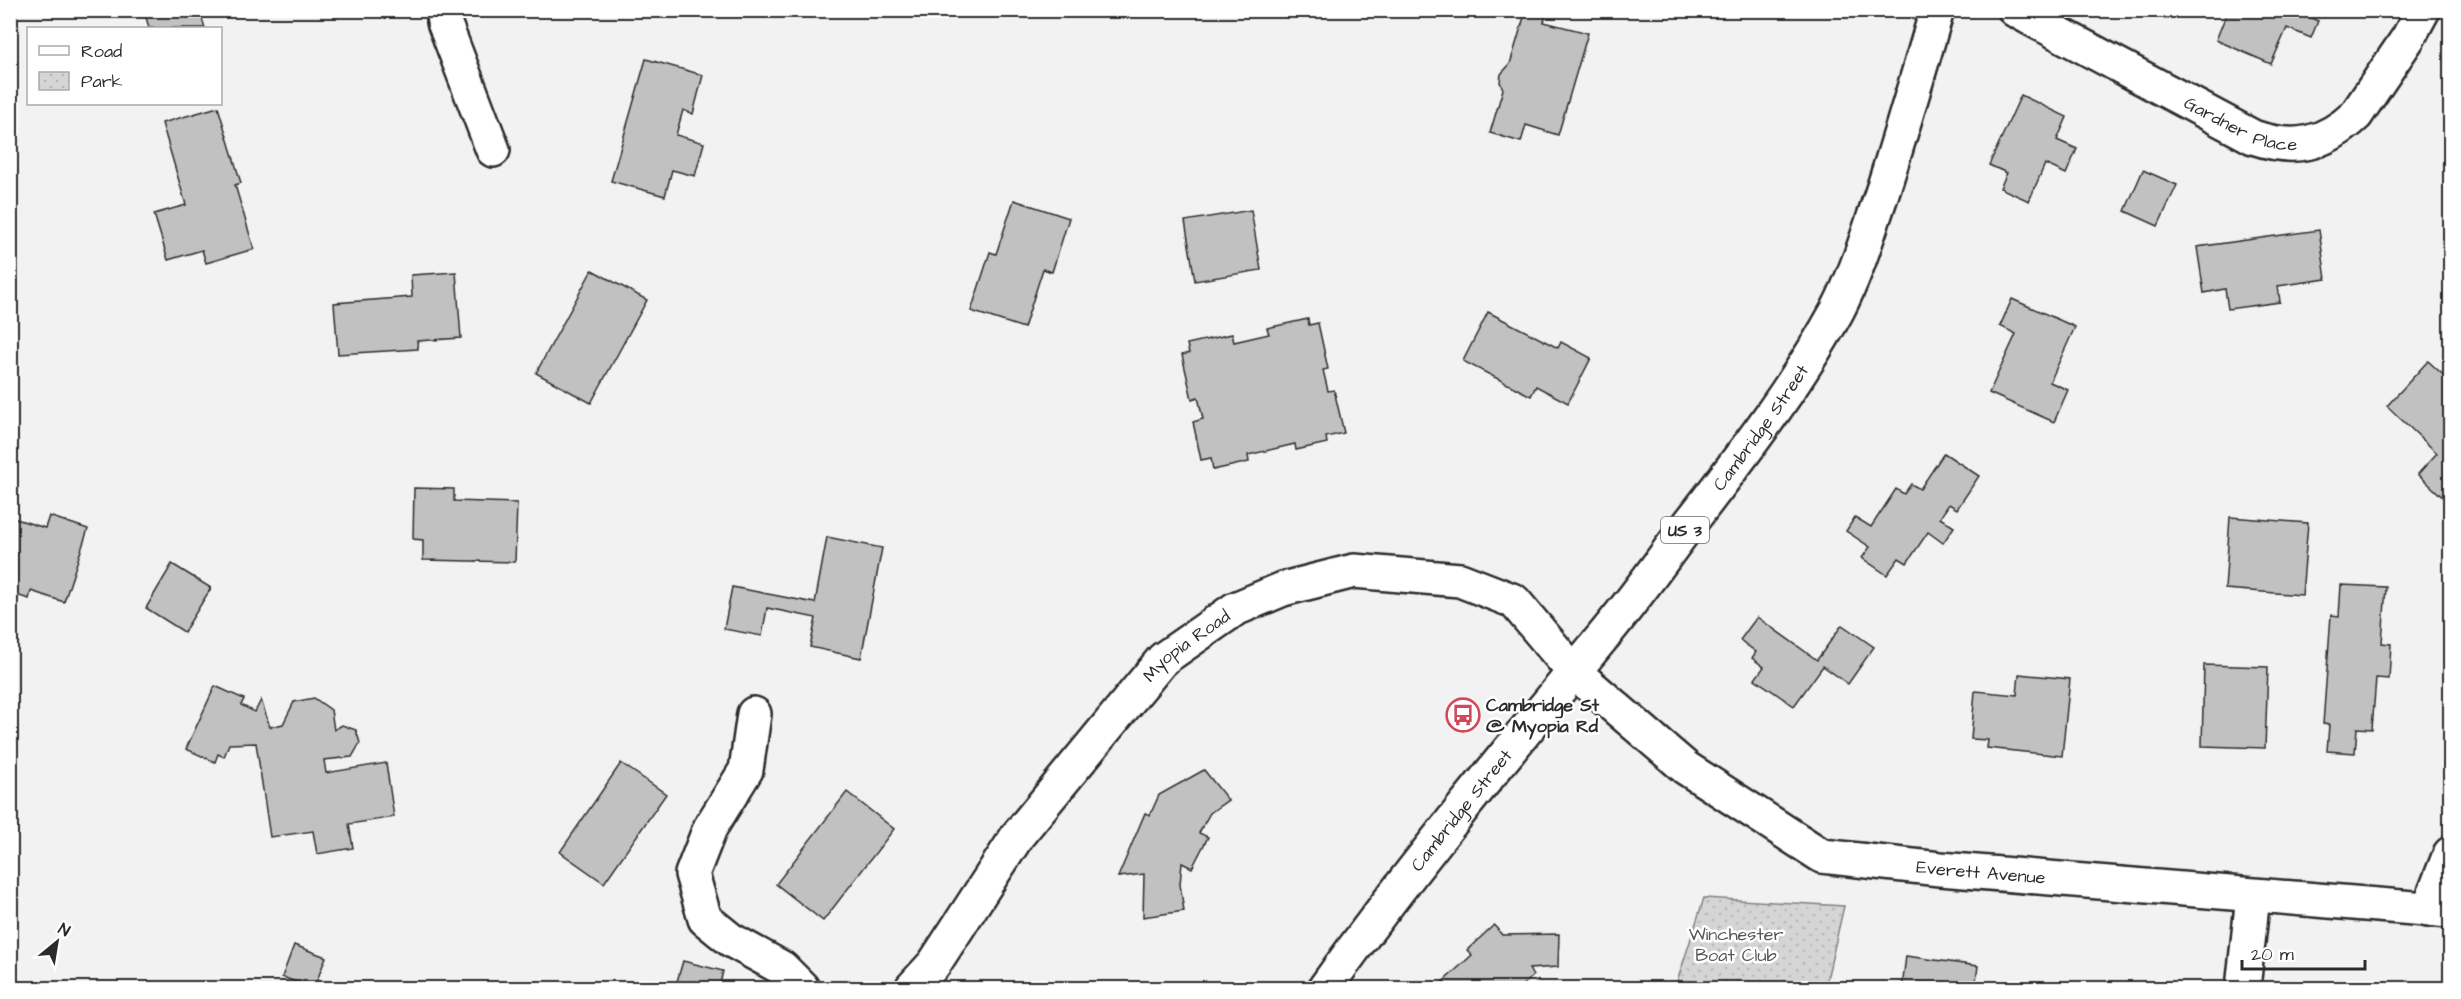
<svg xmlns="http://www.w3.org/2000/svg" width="2461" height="999" font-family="'Architects Daughter',sans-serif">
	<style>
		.park { fill: url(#park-dots); stroke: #808080; stroke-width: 1.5 }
		.building { fill: #c1c1c1; stroke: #2b2b2b; stroke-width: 1.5 }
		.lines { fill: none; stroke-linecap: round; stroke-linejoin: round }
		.minor-casing { stroke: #2b2b2b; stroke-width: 38 }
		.highway-casing { stroke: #2b2b2b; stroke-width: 38 }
		.minor { stroke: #fff; stroke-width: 33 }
		.highway { stroke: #fff; stroke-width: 33 }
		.labels { text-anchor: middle; stroke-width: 5; stroke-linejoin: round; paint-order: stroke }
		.shield { fill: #fff; stroke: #6b6b6b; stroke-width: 1.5 }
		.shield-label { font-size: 16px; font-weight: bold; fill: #2b2b2b }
		.street-label { font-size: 18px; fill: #2b2b2b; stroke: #fff }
		.poi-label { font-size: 18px; font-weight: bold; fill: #2b2b2b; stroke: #fff; text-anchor: start }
		.park-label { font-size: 18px; fill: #565656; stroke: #fff }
	</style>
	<defs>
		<pattern id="park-dots" width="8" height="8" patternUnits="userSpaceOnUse" patternTransform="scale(1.5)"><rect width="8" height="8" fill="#d5d5d5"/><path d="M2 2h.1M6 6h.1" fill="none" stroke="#b7b7b7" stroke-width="1.8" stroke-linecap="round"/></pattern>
	</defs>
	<rect width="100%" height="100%" fill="#f2f2f2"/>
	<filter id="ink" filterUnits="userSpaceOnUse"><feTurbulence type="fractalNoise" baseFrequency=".0167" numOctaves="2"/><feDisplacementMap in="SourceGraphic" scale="12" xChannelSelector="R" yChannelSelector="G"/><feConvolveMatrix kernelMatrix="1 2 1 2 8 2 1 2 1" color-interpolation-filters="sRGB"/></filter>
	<g filter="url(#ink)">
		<path class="park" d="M1704,898l140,8 -19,82h-150z"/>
		<g class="building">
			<path d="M144,10h61l-5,2 5,16h-56z"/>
			<path d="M1502,10h45l-3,12 44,11 -30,102 -32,-10 -5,17 -31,-9 13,-44 -3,-7 1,-8 9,-10 14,-47z"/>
			<path d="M2228,10h73l-1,3 18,8 -7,17 -24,-10 -16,36 -55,-24z"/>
			<path d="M646,59l57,16 -10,39 -10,-4 -7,25 28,8 -9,33 -23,-6 -7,26 -54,-15z"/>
			<path d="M2021,95l46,22 -10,23 20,9 -11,25 -21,-10 -16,37 -29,-13 7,-15 -18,-8z"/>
			<path d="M218,107l23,76 -6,2 19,64 -48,14 -4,-13 -34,10 -14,-46 32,-9 -24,-82z"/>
			<path d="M2143,170l34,15 -19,41 -33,-15z"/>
			<path d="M1014,200l55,18 -17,54 -9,-3 -19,59 -53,-17 19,-59 6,2z"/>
			<path d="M1251,210l10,60 -66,11 -10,-60z"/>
			<path d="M2319,230l7,49 -48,7 2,16 -52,7 -3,-20 -21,4 -7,-46z"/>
			<path d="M592,270l55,30 -56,103 -55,-30z"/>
			<path d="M456,272l5,66 -44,3 1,8 -80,5 -4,-51 78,-6 -1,-22z"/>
			<path d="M2012,299l63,28 -25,55 18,8 -14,32 -65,-29 27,-59 -16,-8z"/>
			<path d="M1488,312l70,36 3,-6 30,16 -23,45 -32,-17 -5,10 -68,-35z"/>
			<path d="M1308,319l1,6 9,-2 10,46 -5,1 5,21 6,-1 10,43 -18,4 1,6 -31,7 -1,-6 -47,11 1,7 -36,8 -2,-12 -10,2 -8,-38 10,-3 -5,-22 -6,2 -10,-44 7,-2 -2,-9 45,-10 2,8 35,-8 -2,-6z"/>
			<path d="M2428,361l22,20v123l-32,-30 19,-21 -50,-47z"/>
			<path d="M1944,453l35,23 -22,33 -8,-5 -9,14 14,9 -11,16 -15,-11 -21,31 -8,-5 -12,17 -25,-17 8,-11 -24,-16 9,-14 16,10 25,-38 8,5 7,-10 9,5z"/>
			<path d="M414,488l40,1v12l63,2 -2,59 -92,-2v-20l-10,-1z"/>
			<path d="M49,516l39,13 -24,73 -33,-11 -2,8 -19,-6v-76l35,11z"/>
			<path d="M2230,517l78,6 -6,72 -77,-6z"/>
			<path d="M827,537l55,11 -21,110 -51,-11 6,-29 -49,-10 -5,28 -38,-7 8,-42 83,16z"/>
			<path d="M172,564l39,24 -27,44 -38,-24z"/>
			<path d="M2341,585l45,2 -4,56 9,1 -2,35 -13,-1 -4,51 -15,-1 -2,25 -28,-2 2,-26 -6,-1 8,-109 8,1z"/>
			<path d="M1757,617l60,43 25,-35 32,22 -26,37 -25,-18 -29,40 -39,-27 9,-12 -12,-9 4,-6 -16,-12z"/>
			<path d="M2204,665l64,2 -3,81 -63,-2z"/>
			<path d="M2019,674l51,5 -8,77 -75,-8 1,-8 -17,-1 4,-48 42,4z"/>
			<path d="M215,686l29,13 -3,6 14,7 6,-12 9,27 13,-3 11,-22 20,-4 17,12 3,20 8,-5 14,5 4,13 -8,14 -28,3 2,13 60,-10 8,54 -45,7 4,24 -36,6 -4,-23 -43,6 -14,-94 -27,1 -5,13 -6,-3 -3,8 -29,-13z"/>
			<path d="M621,763l45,31 -62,89 -44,-31z"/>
			<path d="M1204,770l24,30 -18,13 -11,20 9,4 -16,31 -10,-5 -2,21 4,27 -41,6 1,-43 -26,3 27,-64 5,2 9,-20z"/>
			<path d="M847,792l47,37 -71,92 -47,-37z"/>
			<path d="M1494,925l8,10 57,-1 -1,33 -29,2 4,7 -14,12h-83l36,-33 -5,-5z"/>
			<path d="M294,945l32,12 -12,31 -32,-11z"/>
			<path d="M1906,956l72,10 -3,22h-73z"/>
			<path d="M683,961l40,10 -4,17h-44z"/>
		</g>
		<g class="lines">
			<g class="minor-casing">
				<g id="minor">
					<path d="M443,10l1,12 49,128"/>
					<path id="s1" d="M2015,10l238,127c41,14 71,8 103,-22l52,-77 15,-28"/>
					<path d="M754,714l-8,56 -36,58 -18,46 13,45 26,21 51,28 20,20"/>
					<path d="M2428,910l22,-56"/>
					<path id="s2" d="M912,988l22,-24 84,-129 145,-176 72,-50 48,-20 71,-18 106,9 54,21 59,70 113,97 136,88 118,13 510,42"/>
					<path d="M2243,988l10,-92"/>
				</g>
			</g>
			<g class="highway-casing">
				<g id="highway">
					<path id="s3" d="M1325,988c86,-120 182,-235 276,-349 29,-34 55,-71 82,-107 55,-71 111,-143 154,-221 19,-36 31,-77 44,-115 20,-62 38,-124 56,-186"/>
				</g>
			</g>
			<use href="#minor" class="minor"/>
			<use href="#highway" class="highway"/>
		</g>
	</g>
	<defs>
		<g id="bus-ring" transform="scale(1.725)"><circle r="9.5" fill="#fff" stroke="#d1495b" stroke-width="1.5"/><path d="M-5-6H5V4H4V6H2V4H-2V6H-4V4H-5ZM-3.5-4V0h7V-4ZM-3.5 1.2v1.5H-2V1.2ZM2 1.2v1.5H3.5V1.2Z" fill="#d1495b"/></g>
	</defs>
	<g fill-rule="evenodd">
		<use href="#bus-ring" x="1463" y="715"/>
	</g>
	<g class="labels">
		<rect class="shield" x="1661" y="517" width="48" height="26" rx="4.5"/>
		<g class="shield-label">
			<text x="1685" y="536">US 3</text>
		</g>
		<g class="street-label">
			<text dy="6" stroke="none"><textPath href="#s1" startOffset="254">Gardner Place</textPath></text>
			<text dy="6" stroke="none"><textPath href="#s3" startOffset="710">Cambridge Street</textPath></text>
			<text dy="6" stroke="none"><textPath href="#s2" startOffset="441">Myopia Road</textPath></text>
			<text dy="6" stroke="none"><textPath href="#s3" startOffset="224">Cambridge Street</textPath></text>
			<text dy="6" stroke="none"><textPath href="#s2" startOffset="1354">Everett Avenue</textPath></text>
		</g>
		<g class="poi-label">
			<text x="1486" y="711">Cambridge St<tspan x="1486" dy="21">@ Myopia Rd</tspan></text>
		</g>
		<g class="park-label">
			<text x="1736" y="940">Winchester<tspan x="1736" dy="21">Boat Club</tspan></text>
		</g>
	</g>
	<rect width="2461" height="999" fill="none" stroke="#fff" stroke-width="36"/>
	<rect x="18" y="18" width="2425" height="963" fill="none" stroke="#2b2b2b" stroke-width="2" filter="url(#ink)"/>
	<rect x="27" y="27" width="195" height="78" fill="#ffffff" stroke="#aaaaaa" stroke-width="1.5"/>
	<rect x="39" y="46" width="30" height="9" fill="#ffffff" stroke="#aaaaaa" stroke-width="1.5"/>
	<text x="81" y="57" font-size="18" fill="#2b2b2b">Road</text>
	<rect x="39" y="72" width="30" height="18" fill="url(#park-dots)" stroke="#aaaaaa" stroke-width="1.5"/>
	<text x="81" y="87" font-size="18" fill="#2b2b2b">Park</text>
	<g transform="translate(57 942) rotate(30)" stroke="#ffffff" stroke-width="4.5" paint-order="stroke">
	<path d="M0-4.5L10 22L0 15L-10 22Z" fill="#2b2b2b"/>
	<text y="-9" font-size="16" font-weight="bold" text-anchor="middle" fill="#2b2b2b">N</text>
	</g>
	<path d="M2242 960v9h123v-9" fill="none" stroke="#2b2b2b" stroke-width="3"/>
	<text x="2251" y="960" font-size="18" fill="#2b2b2b" stroke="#ffffff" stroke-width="4.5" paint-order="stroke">20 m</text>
</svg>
